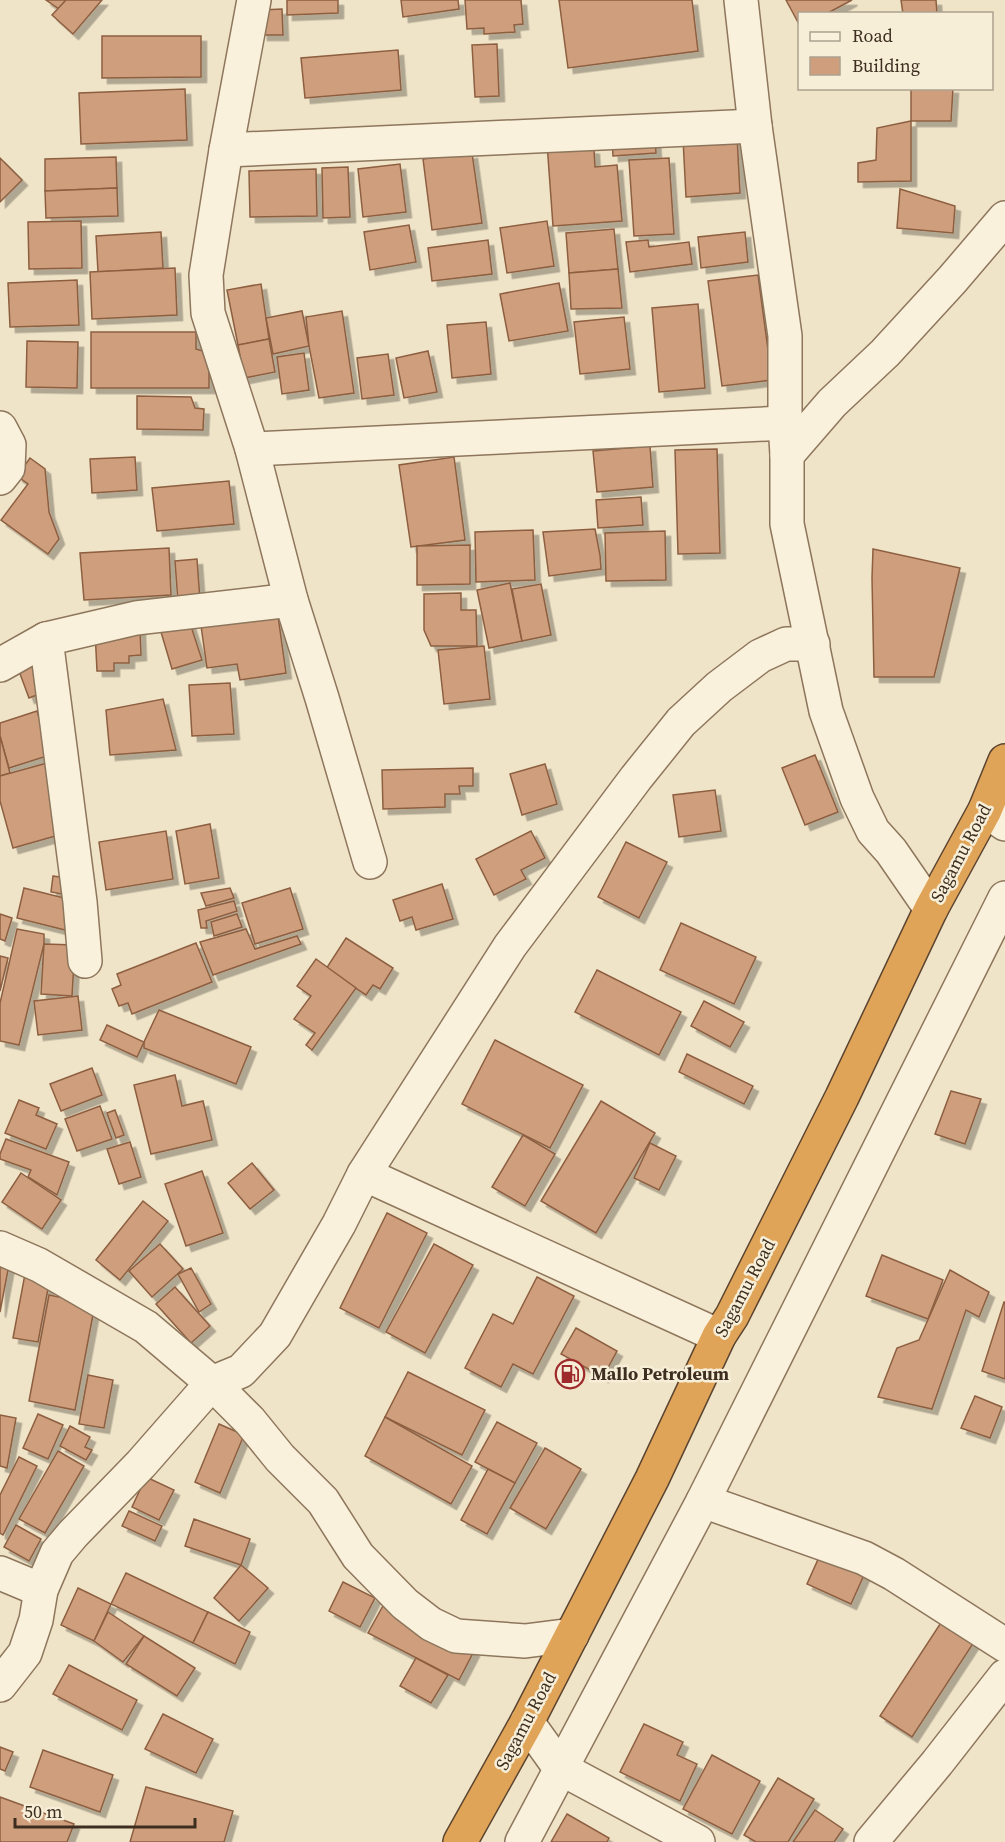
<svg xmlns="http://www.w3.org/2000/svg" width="1005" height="1842" font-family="'Source Serif 4',serif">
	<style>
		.building { fill: #cf9f7d; stroke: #8d5f41; stroke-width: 1.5; filter: url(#shadow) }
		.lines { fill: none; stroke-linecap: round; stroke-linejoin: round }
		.minor-casing { stroke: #8d765c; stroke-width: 36 }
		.highway-casing { stroke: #5b4430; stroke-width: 36 }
		.minor { stroke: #faf1dc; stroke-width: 33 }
		.highway { stroke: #e0a458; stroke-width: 33 }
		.labels { text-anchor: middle; stroke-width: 5; stroke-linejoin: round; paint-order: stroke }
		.street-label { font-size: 18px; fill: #3d2e20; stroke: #f7eed8 }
		.poi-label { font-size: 18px; font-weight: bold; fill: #3d2e20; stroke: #f7eed8; text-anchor: start }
	</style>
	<defs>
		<filter id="shadow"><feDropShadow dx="5.5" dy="5.5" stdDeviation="0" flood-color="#0004"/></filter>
	</defs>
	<rect width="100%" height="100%" fill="#f0e4c8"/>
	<g class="building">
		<path d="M46,0h20l-7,9z"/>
		<path d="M66,0h36l-29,34 -21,-19z"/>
		<path d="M287,0h51v13l-51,2z"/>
		<path d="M401,0h57l1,9 -56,8z"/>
		<path d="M465,0h56l2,24 -9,1 1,7 -31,2v-6l-17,1z"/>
		<path d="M559,0h133l6,51 -130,17z"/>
		<path d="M786,0h66l-26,14h-26v12z"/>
		<path d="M901,0h35l1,14h-34z"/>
		<path d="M282,9l1,26h-21l-1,-25z"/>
		<path d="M102,36h99v41l-99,1z"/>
		<path d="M497,44l2,52 -24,1 -3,-52z"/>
		<path d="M398,50l3,40 -96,8 -4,-40z"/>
		<path d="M911,88h42l-2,33h-40z"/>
		<path d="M185,89l2,51 -106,4 -2,-51z"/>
		<path d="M911,121v60l-53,1v-19l18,-3 1,-32z"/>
		<path d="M655,136l1,17 -43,3 -1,-17z"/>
		<path d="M737,136l3,57 -54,4 -3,-58z"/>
		<path d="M547,143l47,6 1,18 22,-2 5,56 -69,5z"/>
		<path d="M472,153l10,70 -50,7 -9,-71z"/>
		<path d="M116,157l1,31 -72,3v-32z"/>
		<path d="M0,158l22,22 -22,22z"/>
		<path d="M669,158l5,76 -40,2 -5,-76z"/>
		<path d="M400,164l6,48 -43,5 -5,-48z"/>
		<path d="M348,167l2,50 -27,1 -1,-50z"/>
		<path d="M316,169l1,47 -67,1 -1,-46z"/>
		<path d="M117,188l1,28 -72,2 -1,-27z"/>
		<path d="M900,189l55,17 -2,27 -56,-5z"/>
		<path d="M81,221l1,47 -53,1 -1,-47z"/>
		<path d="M547,221l7,45 -47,7 -7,-45z"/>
		<path d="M409,225l7,37 -46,8 -6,-38z"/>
		<path d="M614,229l4,40 -49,4 -3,-40z"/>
		<path d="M161,232l2,36 -65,4 -2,-36z"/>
		<path d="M745,232l3,30 -47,6 -3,-31z"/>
		<path d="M488,240l4,34 -60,7 -4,-33z"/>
		<path d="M648,240l1,7 40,-5 3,22 -62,8 -4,-30z"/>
		<path d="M175,268l2,47 -85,4 -2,-47z"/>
		<path d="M618,269l4,39 -51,1 -2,-36z"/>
		<path d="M758,275l14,105 -50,6 -14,-105z"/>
		<path d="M77,280l2,45 -69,2 -2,-44z"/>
		<path d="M559,283l9,48 -59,10 -9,-47z"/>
		<path d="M261,284l8,55 -31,6 -11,-55z"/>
		<path d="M698,304l7,84 -46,4 -7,-84z"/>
		<path d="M302,311l7,35 -36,8 -7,-36z"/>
		<path d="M342,311l12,82 -35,5 -10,-52 -3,-29z"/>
		<path d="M624,317l6,52 -50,5 -6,-52z"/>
		<path d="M486,322l5,52 -39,4 -5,-53z"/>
		<path d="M91,332h105v17l13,4v35h-118z"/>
		<path d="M269,339l6,33 -31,6 -6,-33z"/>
		<path d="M27,341l51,1 -1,46 -51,-1z"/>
		<path d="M428,351l9,41 -33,6 -8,-40z"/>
		<path d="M304,353l5,37 -27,4 -5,-37z"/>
		<path d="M388,354l6,41 -32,4 -5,-41z"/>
		<path d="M137,396l54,1 4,11 9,1 -1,21 -66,-1z"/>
		<path d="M650,446l3,41 -56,5 -4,-41z"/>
		<path d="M717,449l3,104 -42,1 -3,-104z"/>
		<path d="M135,457l2,33 -45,3 -2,-34z"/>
		<path d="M454,457l11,83 -54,7 -12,-82z"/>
		<path d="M30,458l15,11 4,43 10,27 -11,15 -47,-34 27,-36 -11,-8z"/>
		<path d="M229,481l5,43 -77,7 -5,-43z"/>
		<path d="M641,497l2,28 -45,3 -2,-28z"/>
		<path d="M595,529l5,26 1,14 -52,7 -6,-44z"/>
		<path d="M533,530l2,50 -59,2 -1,-50z"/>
		<path d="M665,531l1,49 -60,1 -1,-48z"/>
		<path d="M470,545v39l-53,1v-39z"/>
		<path d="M169,548l2,47 -87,5 -4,-47z"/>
		<path d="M873,549l87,19 -26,109h-60l-2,-99z"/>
		<path d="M197,559l3,41 -22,2 -3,-41z"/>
		<path d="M510,583l12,58 -33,7 -12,-58z"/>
		<path d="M541,584l10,51 -29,6 -10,-52z"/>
		<path d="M461,593v17h15l1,36h-46l-7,-16v-36z"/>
		<path d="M278,616l8,57 -46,7 -3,-16 -30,4 -6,-42z"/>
		<path d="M190,623l12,37 -30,9 -11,-37z"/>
		<path d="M140,629l1,26 -12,1v7h-15v8h-17l-2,-40z"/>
		<path d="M484,646l6,53 -46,5 -6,-54z"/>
		<path d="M37,665l10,26 -18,7 -10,-27z"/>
		<path d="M230,683l4,51 -42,2 -3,-51z"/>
		<path d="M163,699l13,51 -66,5 -4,-45z"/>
		<path d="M37,711l13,44 -41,13 -9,-32v-13z"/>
		<path d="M0,736l10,37 -10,3z"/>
		<path d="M815,755l23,57 -33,13 -23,-57z"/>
		<path d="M47,763l19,70 -53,15 -13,-47v-25z"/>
		<path d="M545,764l12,40 -35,11 -12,-41z"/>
		<path d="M473,768v18h-14l1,8h-15v13l-62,2 -1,-39z"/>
		<path d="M715,790l6,41 -42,6 -6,-42z"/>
		<path d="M210,824l9,54 -34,6 -9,-53z"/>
		<path d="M166,831l7,48 -67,11 -7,-48z"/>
		<path d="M531,831l14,27 -24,12 5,9 -32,16 -18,-36z"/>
		<path d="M626,842l41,20 -28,56 -41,-21z"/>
		<path d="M53,876l20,3v17l-22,-4z"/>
		<path d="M442,884l11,35 -37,11 -4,-13 -12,4 -7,-21z"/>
		<path d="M24,888l56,14 -7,30 -56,-14z"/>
		<path d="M230,888l4,10 -28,8 -5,-13z"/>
		<path d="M290,888l13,41 -48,15 -13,-41z"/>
		<path d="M234,901l3,10 -31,10 1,7h-6l-3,-18z"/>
		<path d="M0,914l12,4 -7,23 -5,-2z"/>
		<path d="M237,914l5,13 -28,9 -3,-14z"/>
		<path d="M681,923l75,34 -22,47 -74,-34z"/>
		<path d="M17,929l27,5v10l-25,101 -19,-4v-38z"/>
		<path d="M246,929l9,20 42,-13 4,8 -88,31 -13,-33z"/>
		<path d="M346,938l47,30 -13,21 -7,-4 -7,10 -40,-26z"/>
		<path d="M196,943l16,39 -80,32 -4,-11 -9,3 -7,-17 9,-4 -4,-11z"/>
		<path d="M44,944l31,1 -3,51 -31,-2z"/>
		<path d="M0,956l8,2 -8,33z"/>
		<path d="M316,959l40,29 -44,62 -6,-5 9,-12 -21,-14 17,-23 -14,-10z"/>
		<path d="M597,970l84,42 -22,43 -84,-43z"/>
		<path d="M78,996l4,34 -44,5 -4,-34z"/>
		<path d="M704,1001l40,21 -14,25 -39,-21z"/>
		<path d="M159,1010l92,37 -15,37 -92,-36v-6z"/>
		<path d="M107,1025l37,17 -7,15 -37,-17z"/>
		<path d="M495,1040l88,45 -33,63 -88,-44z"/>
		<path d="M687,1054l66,32 -9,18 -65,-32z"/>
		<path d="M92,1068l10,27 -41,16 -11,-27z"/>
		<path d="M175,1075l7,31 21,-5 9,39 -61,14 -17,-69z"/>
		<path d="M951,1091l30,8 -16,45 -30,-10z"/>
		<path d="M19,1100l20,8 -3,7 21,9 -11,25 -41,-16z"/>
		<path d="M601,1101l54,32 -59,100 -55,-32z"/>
		<path d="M100,1106l12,33 -35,12 -12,-32z"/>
		<path d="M115,1110l9,25 -8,3 -9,-25z"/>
		<path d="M523,1135l32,19 -30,52 -33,-19z"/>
		<path d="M6,1139l63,23 -12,33 -29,-18 3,-7 -31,-11v-5z"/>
		<path d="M130,1142l11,35 -22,7 -12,-35z"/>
		<path d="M650,1143l26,13 -17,34 -25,-12z"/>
		<path d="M252,1163l22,27 -24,19 -22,-26z"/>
		<path d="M202,1171l21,62 -37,13 -21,-62z"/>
		<path d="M21,1173l40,27 -19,29 -40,-27z"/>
		<path d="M143,1201l25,20 -48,59 -24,-20z"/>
		<path d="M387,1213l40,20 -48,95 -39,-20z"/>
		<path d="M160,1244l23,25 -31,28 -23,-26z"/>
		<path d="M434,1244l39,21 -48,88 -39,-21z"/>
		<path d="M0,1252l11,2 -11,58z"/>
		<path d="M882,1255l61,25 -15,39 -62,-23z"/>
		<path d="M191,1268l20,36 -12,8 -21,-38z"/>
		<path d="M950,1270l39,22 -10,25 -13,-7 -34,99 -54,-12 19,-49 22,-8z"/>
		<path d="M25,1274l25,4 -12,64 -25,-4z"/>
		<path d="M537,1277l37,19 -41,78 -20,-10 -12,23 -36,-19 28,-54 20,10z"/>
		<path d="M175,1287l35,39 -19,17 -35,-39z"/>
		<path d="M49,1295l46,9 -20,106 -46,-9z"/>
		<path d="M1004,1302h1v77l-23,-8z"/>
		<path d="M576,1328l41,23 -14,26 -42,-23z"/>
		<path d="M408,1372l77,38 -23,45 -77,-38z"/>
		<path d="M88,1375l25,5 -9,48 -25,-4z"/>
		<path d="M975,1396l27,11 -12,31 -29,-10z"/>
		<path d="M38,1414l25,11 -15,34 -25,-11z"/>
		<path d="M0,1415l16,3 -9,50 -7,-2z"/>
		<path d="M385,1417l87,49 -21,38 -86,-48z"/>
		<path d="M497,1422l40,21 -22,40 -40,-21z"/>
		<path d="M219,1424l25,11 -24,58 -25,-11z"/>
		<path d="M70,1426l20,11 -5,10 7,3 -6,10 -26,-14z"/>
		<path d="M545,1448l36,21 -35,60 -36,-21z"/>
		<path d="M58,1451l26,15 -39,67 -26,-14z"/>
		<path d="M19,1457l18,9 -34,69 -3,-2v-38z"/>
		<path d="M488,1469l27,14 -28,51 -26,-14z"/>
		<path d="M146,1477l28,13 -15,30 -27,-13z"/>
		<path d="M129,1511l33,15 -7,15 -33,-15z"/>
		<path d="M194,1519l56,20 -9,26 -56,-19z"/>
		<path d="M16,1525l25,14 -12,22 -25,-14z"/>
		<path d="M820,1555l44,20 -13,29 -44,-20z"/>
		<path d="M241,1565l27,23 -29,33 -25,-23z"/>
		<path d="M126,1573l82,39 -15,31 -82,-39z"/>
		<path d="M343,1582l32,16 -15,29 -31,-16z"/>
		<path d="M78,1588l33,16 -17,37 -33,-16z"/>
		<path d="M384,1604l90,47 -15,29 -91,-47z"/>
		<path d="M108,1612l36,24 -21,26 -29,-21z"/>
		<path d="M208,1612l42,20 -15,32 -42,-21z"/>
		<path d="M944,1618l32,21 -64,98 -32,-21z"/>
		<path d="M144,1636l51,32 -18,28 -51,-32z"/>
		<path d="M416,1658l32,17 -17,28 -31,-17z"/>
		<path d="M69,1665l68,35 -15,30 -69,-36z"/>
		<path d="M163,1714l50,25 -17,34 -51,-24z"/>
		<path d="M644,1724l39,18 -6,13 20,9 -17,37 -60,-29z"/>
		<path d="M0,1747l13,5 -8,19 -5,-2z"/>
		<path d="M43,1750l70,25 -13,37 -70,-25z"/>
		<path d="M712,1755l48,26 -28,53 -49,-25z"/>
		<path d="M778,1778l36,21 -26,43h-32l-12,-7z"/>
		<path d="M146,1787l87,24 -9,31h-94z"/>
		<path d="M0,1797l74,27 -7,18h-67z"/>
		<path d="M815,1810l28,19 -9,13h-41z"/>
		<path d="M567,1814l42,24 -2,4h-56z"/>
	</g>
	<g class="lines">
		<g class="minor-casing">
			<g id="minor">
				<path d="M254,0l-28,150 -20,125 2,38 44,136 39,151 31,98 48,164"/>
				<path d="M741,0l14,126 30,210v87l2,32v69l39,187 31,87 16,33 18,20 40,58"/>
				<path d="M226,150l529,-24"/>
				<path d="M0,428l9,17 -1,23 -8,10"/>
				<path d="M252,449l533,-26"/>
				<path d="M787,455l45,-52 53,-50 67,-73 53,-62"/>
				<path d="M0,665l46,-26"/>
				<path d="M985,810l20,14"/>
				<path d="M85,961l-5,-59 -34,-263 90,-21 155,-18"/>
				<path d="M364,1174l355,162"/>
				<path d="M0,1248l39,17 107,62 66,56 29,-12 34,-36 64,-111 25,-50 146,-228 126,-168 45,-56 38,-35 41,-31 26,-12h27"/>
				<path d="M703,1501l161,57 30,16 111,71"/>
				<path d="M0,1573l41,17"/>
				<path d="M0,1685l25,-32 11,-33 5,-30 16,-37 16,-19 68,-70 71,-81 38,38 30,37 43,43 35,55 47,48 26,20 25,12 69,5 47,-6"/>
				<path d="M527,1722l33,46 138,74"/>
				<path d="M522,1842l181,-341 302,-603"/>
				<path d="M871,1842l66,-79 68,-87"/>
			</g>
		</g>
		<g class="highway-casing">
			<path id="highway" d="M460,1842l67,-120 125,-243 67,-143 13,-20 110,-219 89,-188 54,-99 20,-49"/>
		</g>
		<use href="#minor" class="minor"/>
		<use href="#highway" class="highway"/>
	</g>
	<defs>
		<g id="fuel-ring" transform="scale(1.5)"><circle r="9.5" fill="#f7eed8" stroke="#9e2a2b" stroke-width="1.5"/><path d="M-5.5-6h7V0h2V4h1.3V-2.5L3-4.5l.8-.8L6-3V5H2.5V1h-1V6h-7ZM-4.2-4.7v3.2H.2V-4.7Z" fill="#9e2a2b"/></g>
	</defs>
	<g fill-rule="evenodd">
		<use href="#fuel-ring" x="570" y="1374"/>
	</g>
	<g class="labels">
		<g class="street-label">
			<text transform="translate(961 853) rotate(-62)" y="6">Sagamu Road</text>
			<text transform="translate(745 1288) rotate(-62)" y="6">Sagamu Road</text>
			<text transform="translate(526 1721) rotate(-62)" y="6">Sagamu Road</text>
		</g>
		<g class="poi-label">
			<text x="591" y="1380">Mallo Petroleum</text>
		</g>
	</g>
	<rect x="798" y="12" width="195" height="78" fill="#f7eed8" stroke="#ada18e" stroke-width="1.5"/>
	<rect x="810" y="32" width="30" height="9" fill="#faf1dc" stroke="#ada18e" stroke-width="1.5"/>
	<text x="852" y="42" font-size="18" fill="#3d2e20">Road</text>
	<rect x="810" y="57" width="30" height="18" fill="#cf9f7d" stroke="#ada18e" stroke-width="1.5"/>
	<text x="852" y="72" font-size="18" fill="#3d2e20">Building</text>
	<path d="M15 1818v9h180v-9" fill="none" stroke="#3d2e20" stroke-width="3"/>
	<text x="24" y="1818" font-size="18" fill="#3d2e20" stroke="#f7eed8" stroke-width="4.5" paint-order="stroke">50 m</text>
</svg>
